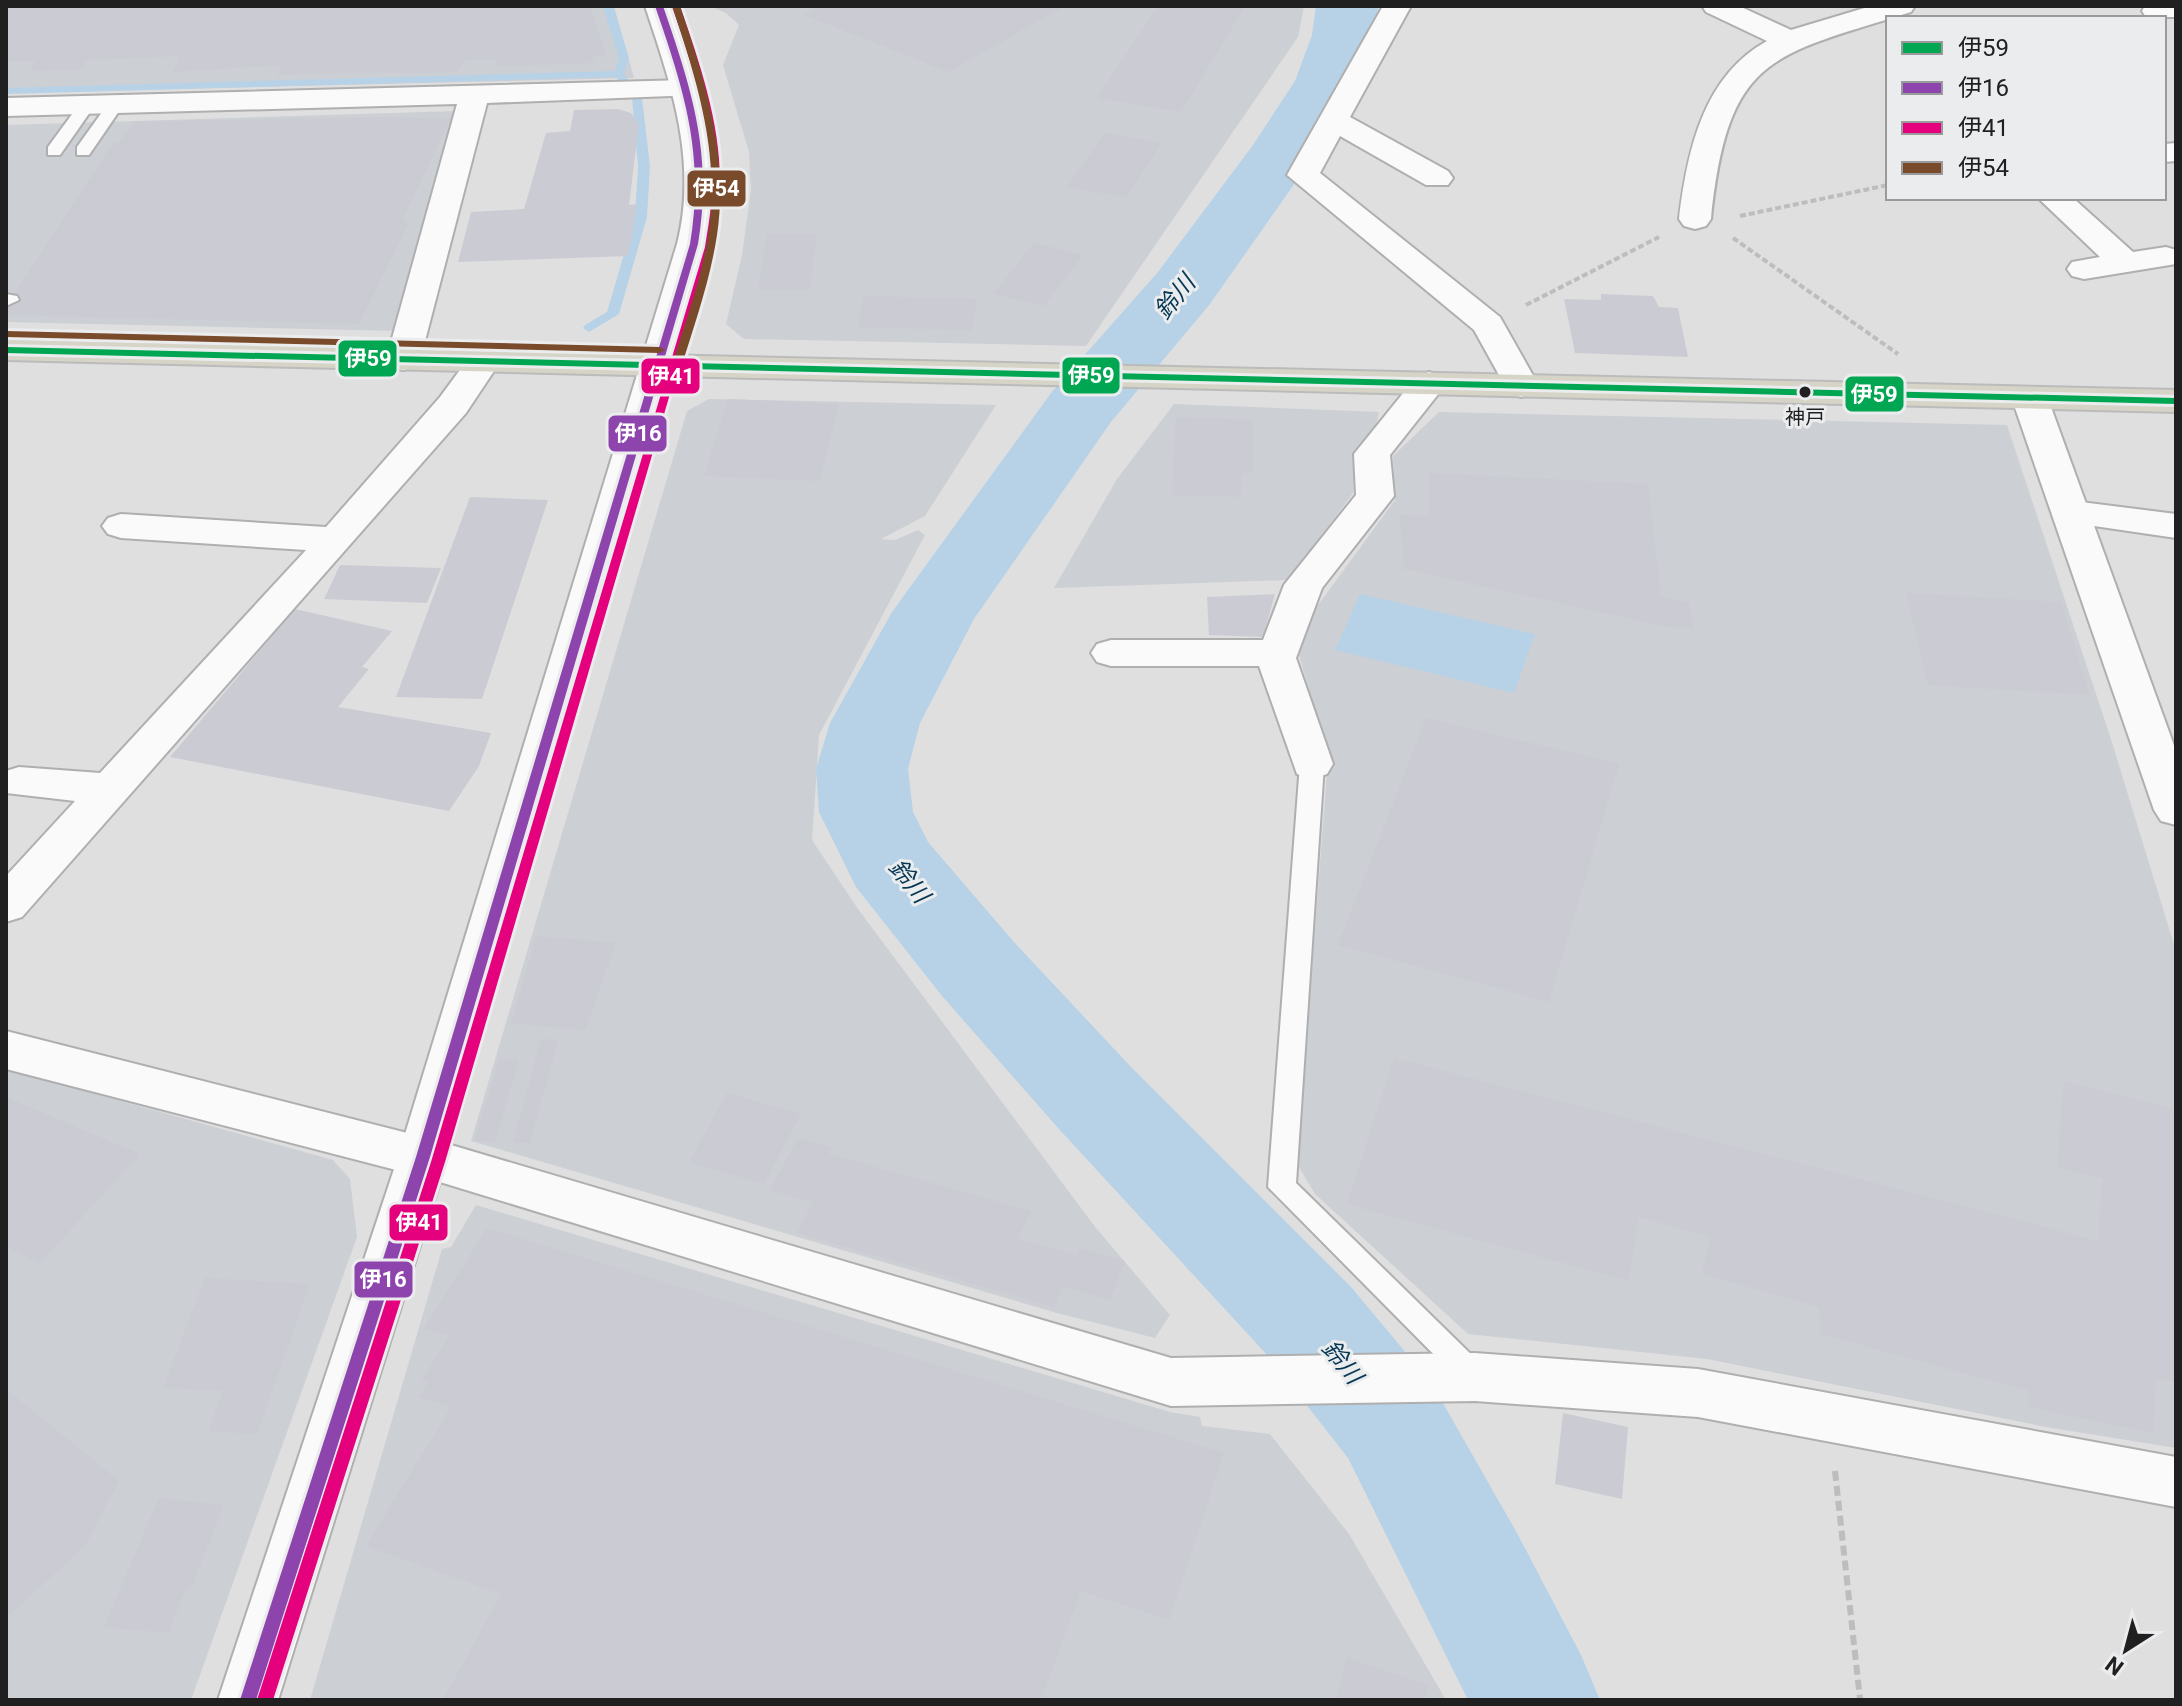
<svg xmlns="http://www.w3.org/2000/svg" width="2182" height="1706" font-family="Roboto,'Noto Sans JP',sans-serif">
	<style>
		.built { fill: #cccfd4 }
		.water { fill: #b7d2e7 }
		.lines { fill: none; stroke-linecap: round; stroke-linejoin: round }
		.stream { fill: #b7d2e7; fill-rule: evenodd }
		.river { fill: #b7d2e7; fill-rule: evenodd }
		.building { fill: #cbcbd4 }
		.lane-casing { stroke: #afafb0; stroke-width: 4 }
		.street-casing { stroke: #afafb0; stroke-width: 4 }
		.secondary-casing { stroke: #afafb0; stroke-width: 4 }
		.highway-casing { stroke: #bbb; stroke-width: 4 }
		.path-far1 { stroke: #bdbdbe; stroke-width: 4; stroke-dasharray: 6 3; stroke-linecap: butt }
		.path { stroke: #bdbdbe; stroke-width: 6; stroke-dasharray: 10 5; stroke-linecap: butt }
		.lane { fill: #fafafa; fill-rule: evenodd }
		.street { fill: #fafafa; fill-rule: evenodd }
		.secondary { fill: #fafafa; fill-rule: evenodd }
		.highway { fill: #d6d4c7; fill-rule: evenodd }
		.bus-1-casing { stroke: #ebecee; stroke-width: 6 }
		.bus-2-casing { stroke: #ebecee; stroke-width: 6 }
		.bus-3-casing { stroke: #ebecee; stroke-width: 6 }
		.bus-4-casing { stroke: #ebecee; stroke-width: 6 }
		.bus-1 { fill: #00a651; fill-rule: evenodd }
		.bus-2 { fill: #8e44ad; fill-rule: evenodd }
		.bus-3 { fill: #e5007d; fill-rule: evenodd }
		.bus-4 { fill: #7a4b2a; fill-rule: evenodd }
		.bus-dot { fill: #202021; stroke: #ebecee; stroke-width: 3 }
		.labels { text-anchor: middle; stroke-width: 6; stroke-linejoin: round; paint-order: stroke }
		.bus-label { font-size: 20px; fill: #202021; stroke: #ebecee }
		.water-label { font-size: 24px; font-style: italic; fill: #073855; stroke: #ebecee }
		.line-badge { stroke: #ebecee; stroke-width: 3 }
		.badge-label { font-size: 22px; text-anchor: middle; font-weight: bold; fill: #fff }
	</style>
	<rect width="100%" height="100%" fill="#dfdfe0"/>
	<g class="built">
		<path d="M6,6h608l20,72 -628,15z"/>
		<path d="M710,6h594l-6,31 -212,309 -342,-7 -18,-15 16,-69 9,-65 -2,-38 -26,-87 16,-40 -13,-12z"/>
		<path d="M456,111l-58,220 -392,-9v-197z"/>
		<path d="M709,399l287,6 -71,111 -44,23 14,1 23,-10 7,5 -106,200 -7,105 46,69 238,319 74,87 -15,23 -98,-25 -586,-172 216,-730z"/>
		<path d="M1174,404l205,8 -3,13 -21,29 -2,39 -64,87 -235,8 63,-109z"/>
		<path d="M1439,412l568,13 103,311 66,215v497l-130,-21 -339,-68 -239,-25 -153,-140 -18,-30 31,-404 -16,-44 2,-10 -20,-68 101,-138 -2,-44z"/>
		<path d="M6,1069l327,91 17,19 7,58 -166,463h-185z"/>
		<path d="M476,1205l694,207 30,5 2,9 68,8 79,100 97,166h-1136l132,-451 9,-2z"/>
	</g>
	<path class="water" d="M1360,594l175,40 -21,59 -179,-43z"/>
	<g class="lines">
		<g class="stream">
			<path d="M603,6h10l16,52 -5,16 4,5 -1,2h-8l-3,-4 -610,17v-6l609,-17 4,-13z"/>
			<path d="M637,95l5,3 8,68 -3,51 -28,97 -30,18 -6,-4 2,-3 22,-13 28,-95 3,-51 -6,-68z"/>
		</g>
		<path class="river" d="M1316,6h62l-4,29 -15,46 -43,72 -106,151 -99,118 -137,197 -54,104 -12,46 5,43 15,30 86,100 118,126 219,219 81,97 85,149 64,122 19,45h-132l-120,-242 -79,-101 -211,-229 -116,-132 -86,-109 -37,-75 -3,-43 14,-46 62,-111 159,-219 107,-121 95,-127 42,-64 17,-46z"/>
	</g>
	<g class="building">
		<path d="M6,6h584l16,49 -14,2 1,6 -97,3 1,-6h-32l-8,12 -179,3 3,-10 -108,7 7,-16 -93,4 -6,10 -51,1 5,-10h-29z"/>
		<path d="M821,6h243l-115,66 -145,-57z"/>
		<path d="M1158,6h87l-64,106 -84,-14z"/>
		<path d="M618,109l13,4 8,11 -10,81 8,-1 -9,52 -170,6 13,-50 53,-3 22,-76 24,-2 4,-21z"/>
		<path d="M380,117l71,2 -49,101 6,4 -49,100 -353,-9v-9l107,-163h6l15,-21z"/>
		<path d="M1105,133l57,10 -36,54 -59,-10z"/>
		<path d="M767,234h50l-7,56h-52z"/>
		<path d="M1034,243l49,12 -39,51 -51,-12z"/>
		<path d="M1601,294l52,2 6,11 19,1 10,49 -113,-4 -11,-54 37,1z"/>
		<path d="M864,296l113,3 -5,31 -114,-3z"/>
		<path d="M728,399l111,5 -19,77 -116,-5z"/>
		<path d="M1176,417l77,3v53h-11l-1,24 -69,-2z"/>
		<path d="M1429,473l219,11 13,113 28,5 5,26 -26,-1 -264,-58 -4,-54 29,1z"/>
		<path d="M470,497l78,3 -66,199 -86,-2z"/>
		<path d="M340,565l101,3 -14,35 -103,-4z"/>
		<path d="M1906,593l155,9 29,93 -162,-10z"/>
		<path d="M1275,594l-12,43 -54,-2 -2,-38z"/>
		<path d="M295,609l97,22 -30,36 7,2 -31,38 153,26 -12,33 -30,45 -279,-54z"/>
		<path d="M1426,718l193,46 -70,238 -211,-57z"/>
		<path d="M536,936l80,7 -31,87 -74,-7z"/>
		<path d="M541,1039l17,1 -28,103h-17z"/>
		<path d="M1394,1058l704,183 4,-62 -45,-12 7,-86 112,28v274l-20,-5 -3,55 -125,-26 1,-16 -208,-57 -2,-27 -117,-33 9,-37 -73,-20 -9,64 -282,-77z"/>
		<path d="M499,1059l20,1 -24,82 -21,-1z"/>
		<path d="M727,1093l74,21 -37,70 -75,-22z"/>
		<path d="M6,1097l134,57 -100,109 -34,-16z"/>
		<path d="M798,1138l34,9 -3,7 202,57 -13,28 58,16 3,-7 46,13 -15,39 -47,-14 -9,21 -257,-74 16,-31 -43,-12z"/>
		<path d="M487,1228l737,225 -55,167 -88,-29 -40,109h-598l58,-106 -135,-48 85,-139 -32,-10 9,-14 -6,-3 27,-44 -25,-8z"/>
		<path d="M205,1278l105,6 -53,150 -49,-3 15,-40 -60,-3z"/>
		<path d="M6,1389l113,92 -34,65 -79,72z"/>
		<path d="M1563,1413l65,14 -6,72 -67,-15z"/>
		<path d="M159,1498l65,7 -33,83 -6,2 -17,43 -64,-6z"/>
		<path d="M1347,1658l81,27 -4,15h-88z"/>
	</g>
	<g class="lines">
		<g class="lane-casing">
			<g id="lane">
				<path d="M116,99l8,5 -35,51h-12v-8l33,-46z"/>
				<path d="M87,100l8,5 -35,50h-12v-8l33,-45z"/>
				<path d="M6,294l11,2 2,4 -13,6z"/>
				<path d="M1312,756l12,8 -28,419 189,185 5,9 -5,9 -10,4 -10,-4 -197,-199 32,-423z"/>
			</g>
		</g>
		<g class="street-casing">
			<g id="street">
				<path d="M1383,6h28l-61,111 98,54 5,7 -5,7h-22l-86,-49 -20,37 180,144 39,69 -6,7 -12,4 -12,-4 -35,-63 -187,-155z"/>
				<path d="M1702,6h37l52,24 80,-24h44l-4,6c-140,44 -183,43 -200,207l-5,7 -11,3 -11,-3 -5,-7c8,-67 24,-143 88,-178l-61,-29z"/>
				<path d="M2145,6h31v11h-30l-4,-6z"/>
				<path d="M686,80l11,3 4,6 -4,6 -210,8 -67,257 -5,7 -12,3 -12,-3 -5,-7 71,-256 -451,12v-18z"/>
				<path d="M2176,143v18l-12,1v-18z"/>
				<path d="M2038,198h35l60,54 33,-5 10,3v14l-92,15 -12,-3 -5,-7 5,-7 28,-5z"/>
				<path d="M483,352l12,3 5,7 -34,51 -444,504 -16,5v-46l69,-75 -69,-8v-22l13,-4 81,6 206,-223 -185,-12 -13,-4 -6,-8 6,-8 13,-4 205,13 114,-130 31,-42z"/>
				<path d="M1429,372l12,4 6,7 -57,72 4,41 -72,92 -26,70 37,106 -6,10 -15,5 -15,-5 -38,-108h-148l-14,-4 -6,-9 6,-9 14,-4h152l21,-55 72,-90 -2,-41 63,-78z"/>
				<path d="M2073,501l103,13v24l-116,-17 -6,-8 6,-8z"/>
				<path d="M6,1031l417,106 18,6 7,14 -7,14 -18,6 -417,-108z"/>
			</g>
		</g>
		<g class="secondary-casing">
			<g id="secondary">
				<path d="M645,6h28c37,104 57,158 30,268l-252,871 720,213 304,-5 223,16 478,88v50l-478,-90 -223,-16 -304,5 -731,-224 -162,518h-60l180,-543 279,-913c21,-83 -6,-160 -32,-238z"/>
				<path d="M2030,388l13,3 5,8 128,352v74l-15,-4 -7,-11 -142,-411 5,-8z"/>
			</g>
		</g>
		<g class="highway-casing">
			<path id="highway" d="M6,340l2170,50v22l-2170,-52z"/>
		</g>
		<g class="path-far1">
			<path d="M1740,216l148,-31"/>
			<path d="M1733,238l165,116"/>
			<path d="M1526,305l133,-68"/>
		</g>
		<path class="path" d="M1835,1471l25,228"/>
		<use href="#lane" class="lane"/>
		<use href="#street" class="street"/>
		<use href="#secondary" class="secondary"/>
		<use href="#highway" class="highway"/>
		<g class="bus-1-casing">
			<path id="bus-1" d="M6,347l2170,51v6l-2170,-51z"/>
		</g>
		<g class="bus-2-casing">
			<path id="bus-2" d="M655,6h8c29,84 50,148 35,238l-268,913 -174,543h-16l176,-543 274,-913c15,-90 -6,-154 -35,-238z"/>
		</g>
		<g class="bus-3-casing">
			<path id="bus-3" d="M672,6h8c20,58 41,118 40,180 0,21 -3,41 -7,61l-268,915 -172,538h-16l174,-538 274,-915c3,-20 7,-40 7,-61 0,-62 -20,-122 -40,-180z"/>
		</g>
		<g class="bus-4-casing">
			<g id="bus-4">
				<path d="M672,6h8c25,74 49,150 37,229 -7,46 -23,91 -37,136l-5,3 -5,-3c14,-45 31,-90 38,-136 13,-79 -11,-155 -36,-229z"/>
				<path d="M6,331l654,16 5,3 -5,3 -654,-16z"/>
			</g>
		</g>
		<use href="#bus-1" class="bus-1"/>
		<use href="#bus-2" class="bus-2"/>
		<use href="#bus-3" class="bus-3"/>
		<use href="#bus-4" class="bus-4"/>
	</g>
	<circle class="bus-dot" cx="1805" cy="392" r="7"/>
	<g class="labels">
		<g class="bus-label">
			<text x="1805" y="424">神戸</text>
		</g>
		<g class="water-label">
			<text transform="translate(1175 297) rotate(-51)" y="8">鈴川</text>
			<text transform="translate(909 881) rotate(51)" y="8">鈴川</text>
			<text transform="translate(1342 1362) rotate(51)" y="8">鈴川</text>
		</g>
	</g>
	<g class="line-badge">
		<rect x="686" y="169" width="61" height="39" rx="8" fill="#7a4b2a"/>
		<rect x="337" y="339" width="61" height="39" rx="8" fill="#00a651"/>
		<rect x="1061" y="356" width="60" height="39" rx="8" fill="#00a651"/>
		<rect x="640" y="357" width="61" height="38" rx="8" fill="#e5007d"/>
		<rect x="1844" y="375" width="61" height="38" rx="8" fill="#00a651"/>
		<rect x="607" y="414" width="61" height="39" rx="8" fill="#8e44ad"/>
		<rect x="388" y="1203" width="61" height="39" rx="8" fill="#e5007d"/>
		<rect x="353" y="1260" width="61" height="39" rx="8" fill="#8e44ad"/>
	</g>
	<g class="badge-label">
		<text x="716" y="196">伊54</text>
		<text x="368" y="366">伊59</text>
		<text x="1091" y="383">伊59</text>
		<text x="671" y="384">伊41</text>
		<text x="1874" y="402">伊59</text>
		<text x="638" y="441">伊16</text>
		<text x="419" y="1230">伊41</text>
		<text x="383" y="1287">伊16</text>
	</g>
	<rect width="2182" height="1706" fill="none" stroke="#202021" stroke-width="16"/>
	<rect x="1886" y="16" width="280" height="184" fill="#ebecee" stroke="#9a9a9c" stroke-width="2"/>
	<rect x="1902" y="42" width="40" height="12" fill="#00a651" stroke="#9a9a9c" stroke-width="2"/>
	<text x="1958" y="56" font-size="24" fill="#202021">伊59</text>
	<rect x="1902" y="82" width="40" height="12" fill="#8e44ad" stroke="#9a9a9c" stroke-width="2"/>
	<text x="1958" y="96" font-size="24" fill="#202021">伊16</text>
	<rect x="1902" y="122" width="40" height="12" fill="#e5007d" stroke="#9a9a9c" stroke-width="2"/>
	<text x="1958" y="136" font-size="24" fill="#202021">伊41</text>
	<rect x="1902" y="162" width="40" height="12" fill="#7a4b2a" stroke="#9a9a9c" stroke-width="2"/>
	<text x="1958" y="176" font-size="24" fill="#202021">伊54</text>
	<g transform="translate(2126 1650) rotate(216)" stroke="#ebecee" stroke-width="6" paint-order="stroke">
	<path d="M0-6L14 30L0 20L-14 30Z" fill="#202021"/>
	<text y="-12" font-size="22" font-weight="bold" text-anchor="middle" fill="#202021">N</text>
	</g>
</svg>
